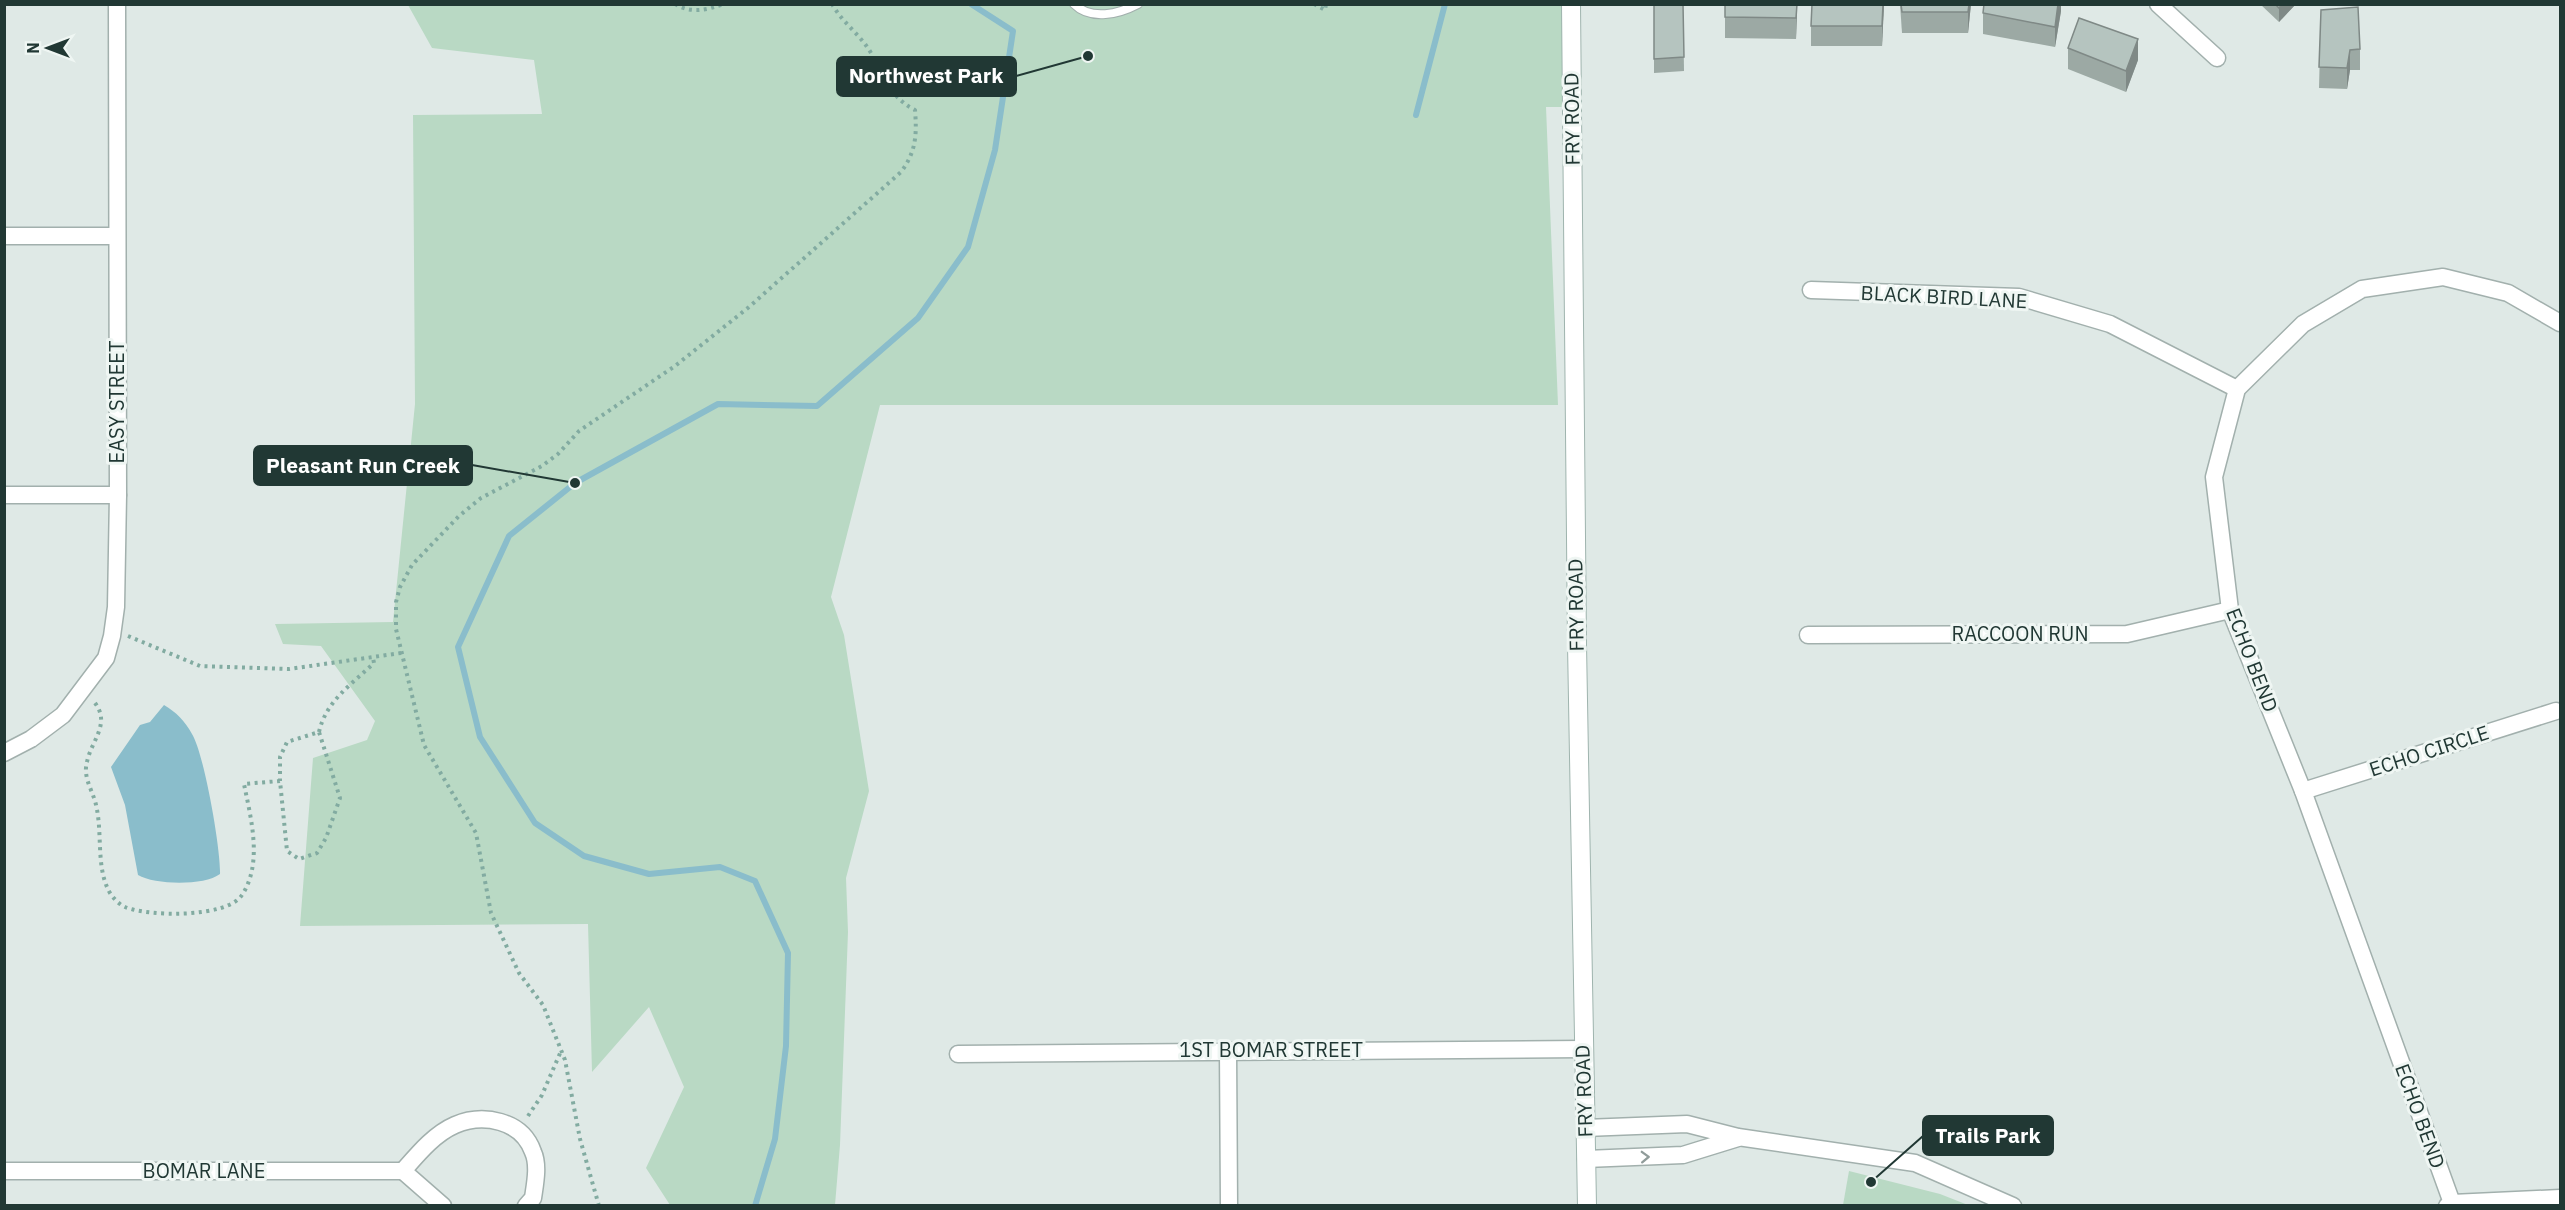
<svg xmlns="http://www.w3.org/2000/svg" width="2565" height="1210" font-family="'IBM Plex Sans',sans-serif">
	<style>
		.green { fill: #b9d9c4 }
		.water { fill: #8abdcb }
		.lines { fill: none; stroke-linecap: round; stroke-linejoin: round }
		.stream { stroke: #8abdcb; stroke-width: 6 }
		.lane-casing { stroke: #a2b0ad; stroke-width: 10 }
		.street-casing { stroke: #a2b0ad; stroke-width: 19 }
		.secondary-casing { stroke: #9fb4ae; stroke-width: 20 }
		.path { stroke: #82aba1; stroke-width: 4; stroke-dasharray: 3 4.5; stroke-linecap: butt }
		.lane { stroke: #fff; stroke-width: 8 }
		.street { stroke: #fff; stroke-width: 16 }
		.secondary { stroke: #fff; stroke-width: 18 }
		.wall { fill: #9ca9a4 }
		.shaded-wall { fill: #7f8986 }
		.building { fill: #b5c4bf; stroke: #7f8986; stroke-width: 1.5 }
		.oneway { stroke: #909c9a }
		.labels { text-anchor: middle; stroke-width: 6; stroke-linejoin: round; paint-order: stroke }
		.street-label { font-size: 20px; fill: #213834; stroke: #eff6f3 }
		.leader { fill: none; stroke: #213834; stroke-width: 2 }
		.callout-dot { fill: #213834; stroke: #eff6f3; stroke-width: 2 }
		.callout { fill: #213834; stroke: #213834; stroke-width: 2 }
		.callout-label { font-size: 21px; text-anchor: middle; font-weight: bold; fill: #fff }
	</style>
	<rect width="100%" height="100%" fill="#dfe9e6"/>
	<g class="green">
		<path d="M408,5h1163l1,102h-26l12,298h-678l-49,192 13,38 25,156 -23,87 2,54 -8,213 -5,60h-165l-24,-37 38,-81 -35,-80 -57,65 -4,-148 -288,2 13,-168 54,-18 8,-19 -54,-75 -38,-2 -8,-20 118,-2 22,-218 -2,-289 129,-1 -8,-54 -102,-12z"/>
		<path d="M1849,1171l91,23 28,11h-125z"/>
	</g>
	<path class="water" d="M164,705c12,7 21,16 28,29 12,19 29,116 28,140 -16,12 -65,11 -82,1l-13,-70 -14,-38 29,-42 10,-3z"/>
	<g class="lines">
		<g class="stream">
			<path d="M1416,115l29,-111"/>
			<path d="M755,1206l20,-67 11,-93 2,-93 -33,-72 -35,-14 -71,7 -65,-18 -49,-33 -55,-86 -22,-90 51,-111 66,-53 143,-79 99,2 101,-88 50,-71 27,-97 18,-119 -42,-27"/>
		</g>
		<g class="lane-casing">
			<path id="lane" d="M1074,4c17,17 45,10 64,0"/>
		</g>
		<g class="street-casing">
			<g id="street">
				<path d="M2158,4l59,54"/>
				<path d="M4,236h113"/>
				<path d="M1811,290l208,7 91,27 127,65"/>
				<path d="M4,495h114"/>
				<path d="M1808,635l319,-1 103,-24"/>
				<path d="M4,753l27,-14 32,-24 43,-57 6,-22 4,-29 2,-112 -1,-491"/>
				<path d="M2303,791l253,-80"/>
				<path d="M1228,1050l1,156"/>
				<path d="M958,1054l625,-5"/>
				<path d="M1585,1128l102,-4 51,13 177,26 98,43"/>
				<path d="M1586,1159l97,-4 55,-17"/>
				<path d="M4,1171h399"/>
				<path d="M2452,1203l-149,-412 -73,-181 -16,-133 23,-88 66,-65 59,-35 81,-12 65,16 52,30"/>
				<path d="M443,1206l-40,-35c14,-16 31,-37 52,-46 28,-12 67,-5 78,27 6,13 2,32 0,46l-7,8"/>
				<path d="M2447,1206l5,-3 108,-5"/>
			</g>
		</g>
		<g class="secondary-casing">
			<path id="secondary" d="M1571,4l6,640 10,562"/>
		</g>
		<g class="path">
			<path d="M675,4c17,10 31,6 49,0"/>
			<path d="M1314,4l11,6 1,-6"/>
			<path d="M128,636l72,30 89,3 112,-16"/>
			<path d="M95,703c16,21 -4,38 -8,59 -4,14 4,26 8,39 8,28 1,60 12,86 3,8 11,17 18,20 24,10 102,11 117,-12 21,-32 9,-76 2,-111l36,-3 7,70 12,8 18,-6 9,-15 14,-40 -21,-66 -32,10 -7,15v24"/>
			<path d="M319,732c7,-31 32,-47 55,-69l-1,-5"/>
			<path d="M528,1116l14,-21 19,-44"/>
			<path d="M599,1206l-19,-67 -15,-79 -22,-55 -24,-32 -28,-60 -15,-80 -52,-88 -28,-116v-27l4,-15 12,-22 47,-49 22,-18 61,-32 16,-12 21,-23 96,-65 74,-59 152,-135c15,-20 16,-37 14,-62 -29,-14 -32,-42 -50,-66 -10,-13 -24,-24 -33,-40"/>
		</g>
		<use href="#lane" class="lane"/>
		<use href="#street" class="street"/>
		<use href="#secondary" class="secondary"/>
	</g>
	<g class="wall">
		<path d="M1654,4h29l1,67 -30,2z"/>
		<path d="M1725,4h72l-1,35 -71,-1z"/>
		<path d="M1884,4l-2,42h-71v-20z"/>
		<path d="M1900,4h71l-3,29h-66z"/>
		<path d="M2061,4v7l-6,36 -72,-13v-21z"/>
		<path d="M2260,4h36l-17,18z"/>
		<path d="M2321,10l39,39v21h-10l-3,19 -28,-1z"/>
		<path d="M2068,48l70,12 -12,32 -58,-23z"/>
	</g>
	<g class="shaded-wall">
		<path d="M1797,4v8l-1,27v-21z"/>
		<path d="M1883,4h1l-2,42v-20z"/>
		<path d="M1969,4h2l-3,29v-21z"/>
		<path d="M2058,4h3v7l-6,36v-20z"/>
		<path d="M2282,4h14l-17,18v-14z"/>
		<path d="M2138,39v21l-12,32v-21z"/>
		<path d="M2350,50v20l-3,19v-21z"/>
	</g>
	<g class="building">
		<path d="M1654,4h29l1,53 -30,2z"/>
		<path d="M1725,4h72l-1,14 -71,-1z"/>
		<path d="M1812,4h71l-1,22h-71z"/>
		<path d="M1901,4h68l-1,8h-66z"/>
		<path d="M1984,4h74l-3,23 -72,-14z"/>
		<path d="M2275,4h7l-3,4z"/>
		<path d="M2358,7l2,42 -10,1 -3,18 -28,-1 2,-57z"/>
		<path d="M2079,18l59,21 -12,32 -58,-23z"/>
	</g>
	<defs><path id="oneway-chevron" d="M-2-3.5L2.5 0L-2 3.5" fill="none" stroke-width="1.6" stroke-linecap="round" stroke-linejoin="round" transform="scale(1.5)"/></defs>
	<use class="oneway" href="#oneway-chevron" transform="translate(1645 1157) rotate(-2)"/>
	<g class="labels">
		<g class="street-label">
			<text transform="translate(1572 119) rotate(-91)" y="7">FRY ROAD</text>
			<text transform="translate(1944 297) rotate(3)" y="7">BLACK BIRD LANE</text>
			<text transform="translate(117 402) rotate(-90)" y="7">EASY STREET</text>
			<text transform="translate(1576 605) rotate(-91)" y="7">FRY ROAD</text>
			<text x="2020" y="641">RACCOON RUN</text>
			<text transform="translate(2252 660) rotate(69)" y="7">ECHO BEND</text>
			<text transform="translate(2429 751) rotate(-18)" y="7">ECHO CIRCLE</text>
			<text x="1271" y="1057">1ST BOMAR STREET</text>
			<text transform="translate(1584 1091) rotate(-92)" y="7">FRY ROAD</text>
			<text transform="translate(2420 1116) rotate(70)" y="7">ECHO BEND</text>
			<text x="204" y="1178">BOMAR LANE</text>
		</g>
	</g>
	<path class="leader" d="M1088 56L1016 76M575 483L472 465M1871 1182L1923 1136"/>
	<g class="callout-dot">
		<circle cx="1088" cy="56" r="6"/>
		<circle cx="575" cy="483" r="6"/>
		<circle cx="1871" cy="1182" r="6"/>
	</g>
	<g class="callout">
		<rect x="837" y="57" width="179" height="39" rx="6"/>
		<rect x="254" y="446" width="218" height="39" rx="6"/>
		<rect x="1923" y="1116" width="130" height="39" rx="6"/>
	</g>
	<g class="callout-label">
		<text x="926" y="83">Northwest Park</text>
		<text x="363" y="473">Pleasant Run Creek</text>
		<text x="1988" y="1143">Trails Park</text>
	</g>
	<rect width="2565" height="1210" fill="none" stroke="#213834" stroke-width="12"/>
	<g transform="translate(48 48) rotate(270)" stroke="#eff6f3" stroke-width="4.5" paint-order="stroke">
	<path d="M0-4.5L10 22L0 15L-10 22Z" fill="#213834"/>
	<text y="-9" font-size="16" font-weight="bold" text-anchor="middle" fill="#213834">N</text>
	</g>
</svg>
